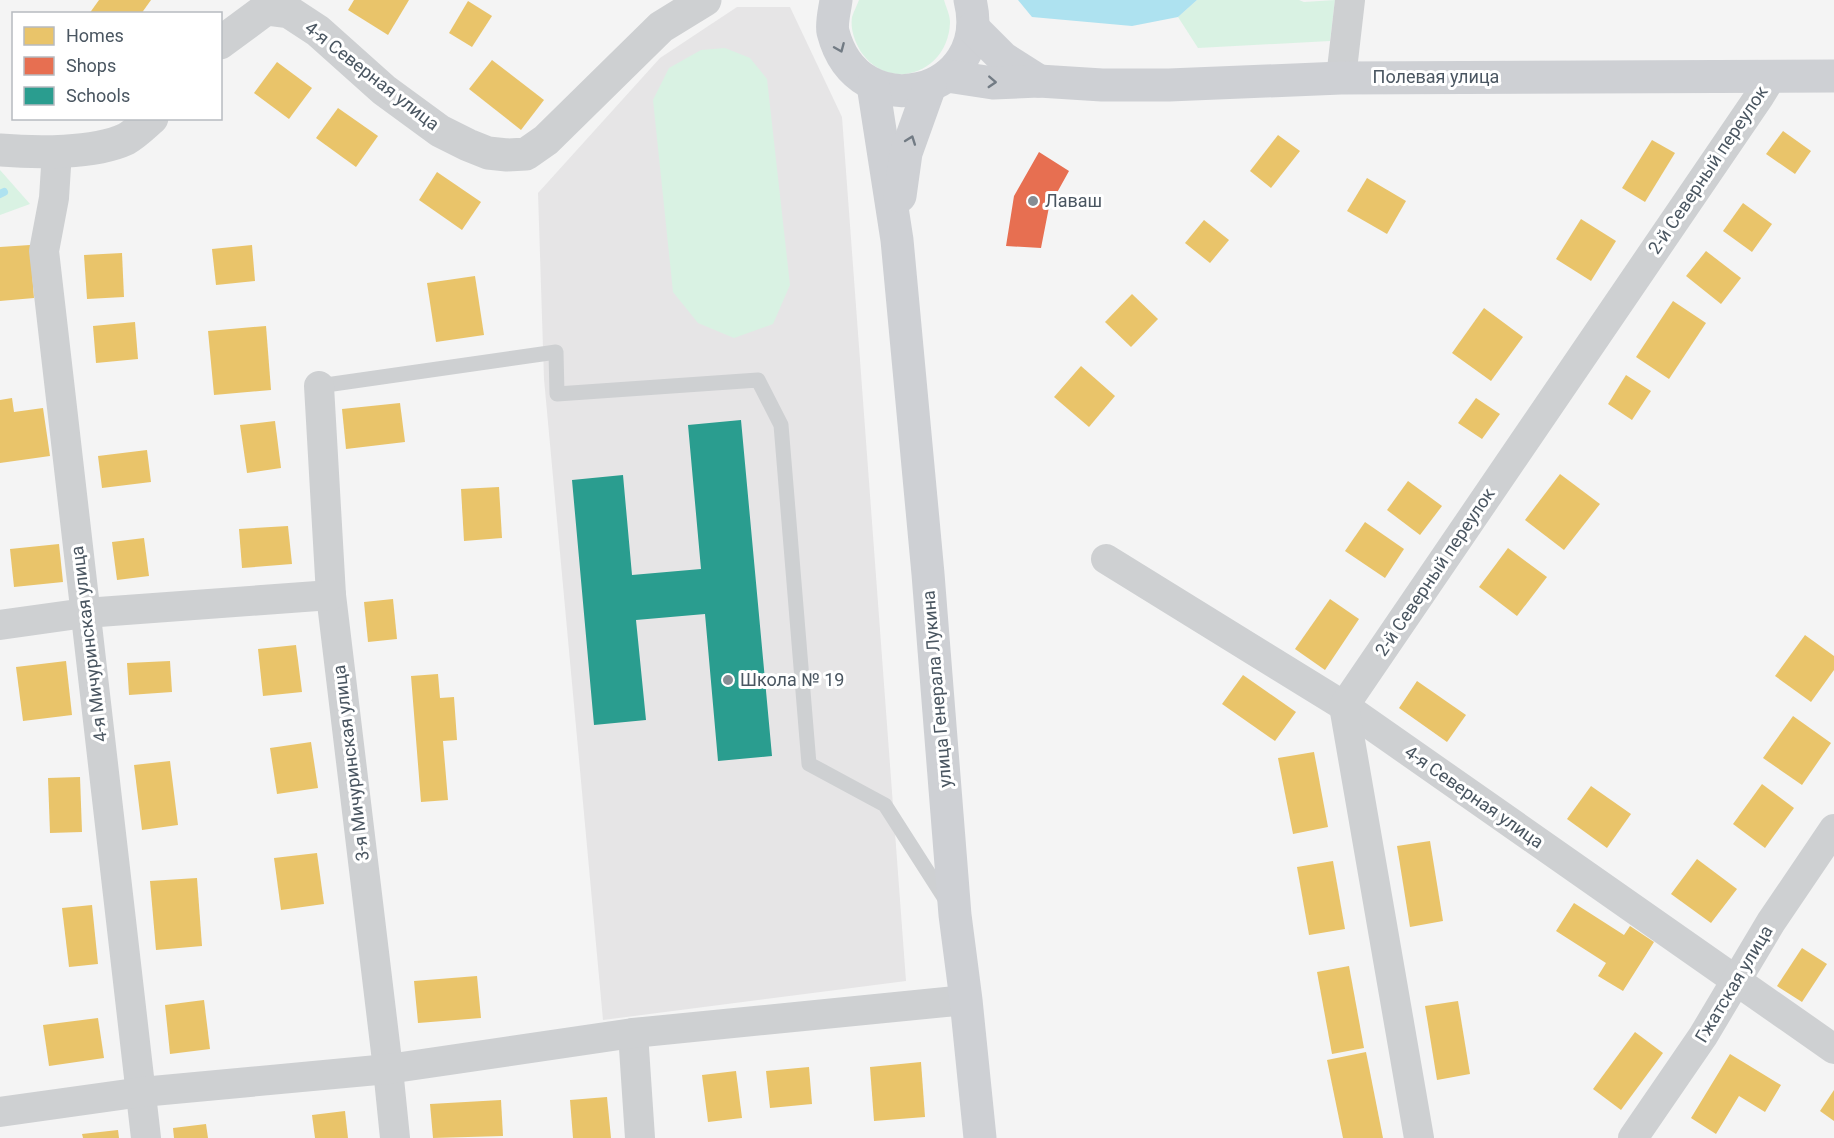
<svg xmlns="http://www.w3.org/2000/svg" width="1834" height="1138" font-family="Roboto,sans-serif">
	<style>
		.education { fill: #e6e5e6 }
		.green { fill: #d9f2e3 }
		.water { fill: #aee2f0 }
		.homes { fill: #e9c46a }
		.shops { fill: #e76f51 }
		.schools { fill: #2a9d8f }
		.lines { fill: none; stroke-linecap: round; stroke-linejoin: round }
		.stream { stroke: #aee2f0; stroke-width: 8 }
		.service { stroke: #ced0d2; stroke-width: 15 }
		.minor { stroke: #ced0d2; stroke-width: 30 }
		.tertiary { stroke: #ced0d2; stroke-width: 33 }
		.secondary { stroke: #ced0d4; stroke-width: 33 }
		.oneway { stroke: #727b84 }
		.poi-dot { fill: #868d94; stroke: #fff; stroke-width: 2 }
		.labels { text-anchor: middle; stroke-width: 6; stroke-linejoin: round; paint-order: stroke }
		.street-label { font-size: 18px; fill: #4a5661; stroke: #fff }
		.poi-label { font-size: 18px; fill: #4a5661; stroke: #fff; text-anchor: start }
	</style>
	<rect width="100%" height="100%" fill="#f4f4f4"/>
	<path class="education" d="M737,7h53l52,110 64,864 -303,39 -59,-641 -6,-186 122,-135z"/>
	<g class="green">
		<path d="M859,0h85c2,7 6,15 6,22 -1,50 -60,72 -89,30 -6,-10 -11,-23 -9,-35 2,-6 5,-12 7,-17z"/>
		<path d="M1197,0h102l5,2 31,-2 -5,41 -132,7 -20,-31z"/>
		<path d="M725,48l25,10 17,21 23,206 -17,39 -39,14 -36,-15 -25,-31 -20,-192 16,-32 32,-18z"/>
		<path d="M0,170l30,34 -30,11z"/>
	</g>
	<path class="water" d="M1018,0h179l-19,17 -46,9 -100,-9z"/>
	<g class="homes">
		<path d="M99,0h52l-10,14h-52z"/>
		<path d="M354,0h55l-21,35 -40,-25z"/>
		<path d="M468,1l24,15 -20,31 -23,-14z"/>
		<path d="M492,60l52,40 -23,30 -52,-41z"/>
		<path d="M277,62l35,26 -23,31 -35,-26z"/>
		<path d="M338,108l40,28 -22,31 -40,-29z"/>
		<path d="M1783,131l28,20 -16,23 -29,-20z"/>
		<path d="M1278,135l22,16 -29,37 -21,-17z"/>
		<path d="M1652,140l23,13 -30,49 -23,-14z"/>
		<path d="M437,172l44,30 -19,28 -43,-30z"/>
		<path d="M1367,178l39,23 -19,33 -40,-23z"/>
		<path d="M1743,203l29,21 -20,28 -29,-21z"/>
		<path d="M1581,219l35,22 -25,40 -35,-22z"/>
		<path d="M1204,220l25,20 -19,23 -25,-20z"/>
		<path d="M30,245l4,53 -34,3v-54z"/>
		<path d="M252,245l3,36 -39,4 -4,-36z"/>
		<path d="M1706,251l35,27 -20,26 -35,-28z"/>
		<path d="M122,253l2,44 -37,2 -3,-44z"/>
		<path d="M475,276l9,59 -48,7 -9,-59z"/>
		<path d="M1132,294l26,25 -27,28 -26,-25z"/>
		<path d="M1673,301l33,22 -37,56 -33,-22z"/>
		<path d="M1484,308l39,29 -32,44 -39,-28z"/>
		<path d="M135,322l3,37 -42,4 -3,-37z"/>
		<path d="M266,326l5,64 -57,5 -6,-64z"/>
		<path d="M1081,366l34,30 -26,31 -35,-30z"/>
		<path d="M1626,375l25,16 -19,29 -24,-16z"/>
		<path d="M12,398l2,14 29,-4 7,48 -50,7v-63z"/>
		<path d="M1476,398l24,16 -18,25 -24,-16z"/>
		<path d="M400,403l5,39 -59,7 -4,-40z"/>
		<path d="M275,421l6,47 -34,5 -7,-48z"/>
		<path d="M147,450l4,32 -49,6 -4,-32z"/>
		<path d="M1560,474l40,30 -36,46 -39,-30z"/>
		<path d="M1408,481l34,25 -22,29 -33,-25z"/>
		<path d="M499,487l3,51 -38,3 -3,-52z"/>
		<path d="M1365,522l39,27 -19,29 -40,-27z"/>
		<path d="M288,526l4,38 -50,4 -3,-39z"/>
		<path d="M144,538l5,38 -32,4 -5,-38z"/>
		<path d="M59,544l4,38 -49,5 -4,-38z"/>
		<path d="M1508,548l39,29 -30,39 -38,-29z"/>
		<path d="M393,599l4,40 -29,3 -4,-40z"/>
		<path d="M1330,599l29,20 -34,51 -30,-21z"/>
		<path d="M1805,635l29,21v14l-23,32 -36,-26z"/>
		<path d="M296,645l6,47 -39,4 -5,-47z"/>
		<path d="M66,661l6,54 -49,6 -7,-54z"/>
		<path d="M170,661l2,31 -43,3 -2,-32z"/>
		<path d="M438,674l2,24 14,-1 3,43 -14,1 5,59 -27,2 -10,-126z"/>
		<path d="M1243,675l53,37 -21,29 -53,-37z"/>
		<path d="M1417,681l49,34 -19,27 -48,-34z"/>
		<path d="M1793,716l38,27 -29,42 -39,-27z"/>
		<path d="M311,742l7,46 -41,6 -7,-46z"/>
		<path d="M1314,752l14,75 -35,7 -15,-76z"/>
		<path d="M170,761l8,64 -36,5 -8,-65z"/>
		<path d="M80,777l2,55 -32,1 -2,-55z"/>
		<path d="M1762,784l32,24 -29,40 -32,-24z"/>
		<path d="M1591,786l40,28 -24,34 -40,-29z"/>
		<path d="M1430,841l13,80 -33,6 -13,-81z"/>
		<path d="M317,853l7,51 -43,6 -7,-52z"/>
		<path d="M1697,859l40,30 -26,34 -40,-29z"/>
		<path d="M1333,861l12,68 -36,6 -12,-68z"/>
		<path d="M197,878l5,68 -46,4 -6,-69z"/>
		<path d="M1574,903l50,32 6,-9 24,16 -31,49 -25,-15 8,-13 -50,-32z"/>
		<path d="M92,905l6,59 -29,3 -7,-59z"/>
		<path d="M1802,948l25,16 -25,38 -25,-16z"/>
		<path d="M1349,966l15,82 -32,6 -15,-82z"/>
		<path d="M477,976l4,42 -63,5 -4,-42z"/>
		<path d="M204,1000l6,49 -40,5 -5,-49z"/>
		<path d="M1458,1001l12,73 -33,6 -12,-74z"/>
		<path d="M98,1018l6,40 -55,8 -6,-41z"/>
		<path d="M1635,1032l28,21 -42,57 -28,-21z"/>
		<path d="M1366,1052l17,86h-40l-16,-78z"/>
		<path d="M1730,1054l51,31 -16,27 -26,-16 -23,38 -25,-16z"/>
		<path d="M921,1062l4,55 -51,4 -4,-54z"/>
		<path d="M809,1067l3,37 -42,4 -4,-37z"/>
		<path d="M736,1071l6,47 -34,4 -6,-47z"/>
		<path d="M1834,1090v31l-14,-10z"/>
		<path d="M607,1097l4,41h-38l-3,-38z"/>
		<path d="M501,1100l2,36 -70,2 -3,-34z"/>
		<path d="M345,1111l3,27h-33l-3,-23z"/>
		<path d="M206,1124l2,14h-34l-1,-10z"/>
		<path d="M118,1130l1,8h-36l-1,-4z"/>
	</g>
	<path class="shops" d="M1039,152l30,19 -20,36 -8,41 -35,-2 8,-50z"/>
	<path class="schools" d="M741,420l31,336 -54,5 -13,-147 -69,6 10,100 -52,5 -22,-245 51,-5 9,100 69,-6 -13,-144z"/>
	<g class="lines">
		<path class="stream" d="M0,194l4,-2"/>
		<path class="service" d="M319,386l237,-34 1,42 201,-14 23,45 28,339 76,41 62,97"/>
		<g class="minor">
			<path d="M1341,78l9,-78"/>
			<path d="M57,151l-3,47 -10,53 102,887"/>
			<path d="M319,386l12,209 57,474 7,69"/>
			<path d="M1106,559l238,147 490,343"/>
			<path d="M0,625l85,-12 246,-18"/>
			<path d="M633,1033l7,105"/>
			<path d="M0,1112l142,-20 246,-23 245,-36 333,-33"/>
			<path d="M1419,1138l-75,-432 415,-609 13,-21"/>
			<path d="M1633,1138l70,-102 68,-114 63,-93"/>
		</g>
		<g class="tertiary">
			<path d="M220,43l46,-34 23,3 29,19 66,59 56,41 28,14 20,8 19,2 19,-1 20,-14 115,-113 44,-27"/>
			<path d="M0,150c35,3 94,4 126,-11 9,-5 18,-14 26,-21"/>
		</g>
		<g class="secondary">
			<path d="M836,0c-1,9 -5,23 -3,32 25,98 161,63 137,-32"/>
			<path d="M973,28l30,30 36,23"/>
			<path d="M947,76l46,7 46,-2 63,4h67l172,-7 493,-2"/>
			<path d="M873,85l24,155 31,334 27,341 11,85 14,138"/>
			<path d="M900,196l6,-43 24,-67"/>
		</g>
	</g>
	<defs><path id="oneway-chevron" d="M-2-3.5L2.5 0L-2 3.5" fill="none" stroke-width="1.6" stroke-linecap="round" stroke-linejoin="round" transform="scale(1.5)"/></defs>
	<g class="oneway">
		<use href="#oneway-chevron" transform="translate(840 48) rotate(67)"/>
		<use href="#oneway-chevron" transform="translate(992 82) rotate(3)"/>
		<use href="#oneway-chevron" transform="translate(911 140) rotate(-70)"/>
	</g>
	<g class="poi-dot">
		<circle cx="1033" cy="201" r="6"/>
		<circle cx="728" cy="680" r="6"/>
	</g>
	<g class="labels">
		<g class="street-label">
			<text transform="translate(372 76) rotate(38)" y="6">4-я Северная улица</text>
			<text x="1436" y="83">Полевая улица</text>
			<text transform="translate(1708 170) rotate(-56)" y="6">2-й Северный переулок</text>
			<text transform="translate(1435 572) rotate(-56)" y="6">2-й Северный переулок</text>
			<text transform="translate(89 644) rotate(-97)" y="6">4-я Мичуринская улица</text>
			<text transform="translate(937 689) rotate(-95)" y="6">улица Генерала Лукина</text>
			<text transform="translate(351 763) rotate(-97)" y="6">3-я Мичуринская улица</text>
			<text transform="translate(1474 797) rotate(35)" y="6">4-я Северная улица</text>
			<text transform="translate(1734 984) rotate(-59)" y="6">Гжатская улица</text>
		</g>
		<g class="poi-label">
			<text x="1045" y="207">Лаваш</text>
			<text x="740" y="686">Школа № 19</text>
		</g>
	</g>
	<rect x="12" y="12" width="210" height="108" fill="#ffffff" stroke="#b7bbc0" stroke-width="1.5"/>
	<rect x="24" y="27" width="30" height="18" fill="#e9c46a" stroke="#b7bbc0" stroke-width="1.5"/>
	<text x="66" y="42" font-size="18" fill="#4a5661">Homes</text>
	<rect x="24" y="57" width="30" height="18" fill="#e76f51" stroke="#b7bbc0" stroke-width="1.5"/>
	<text x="66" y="72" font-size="18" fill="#4a5661">Shops</text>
	<rect x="24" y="87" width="30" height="18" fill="#2a9d8f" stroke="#b7bbc0" stroke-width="1.5"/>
	<text x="66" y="102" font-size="18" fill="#4a5661">Schools</text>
</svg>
